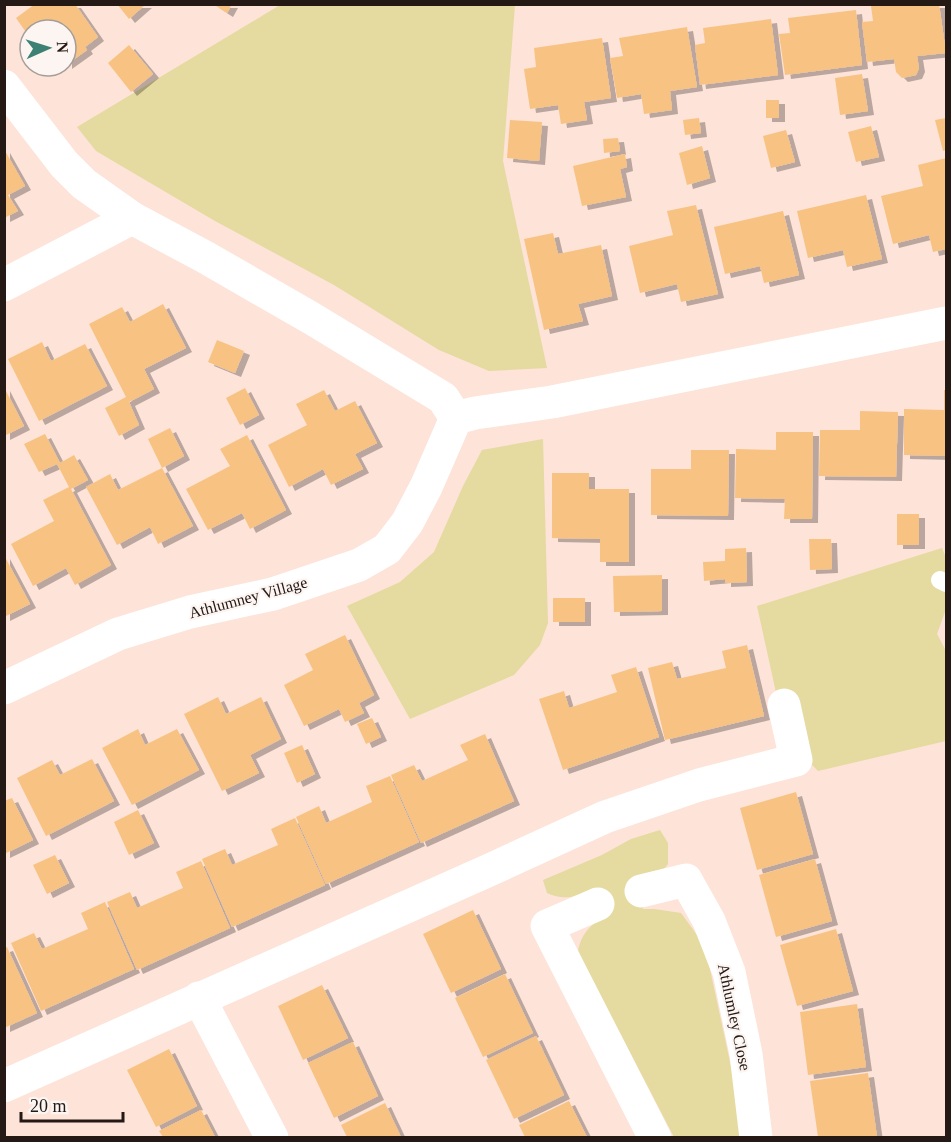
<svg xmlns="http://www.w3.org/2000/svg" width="951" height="1142" font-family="'Times New Roman',serif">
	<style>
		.green { fill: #e5da9f }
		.building { fill: #f8c382; filter: url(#shadow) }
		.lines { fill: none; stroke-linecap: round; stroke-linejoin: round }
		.service { stroke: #fff; stroke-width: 18 }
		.minor { stroke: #fff; stroke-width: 33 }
		.labels { text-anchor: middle; stroke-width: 4.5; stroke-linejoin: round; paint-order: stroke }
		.street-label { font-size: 16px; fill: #241914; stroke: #fcf5f2 }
	</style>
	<defs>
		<filter id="shadow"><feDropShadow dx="6" dy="4" stdDeviation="0" flood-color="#0004"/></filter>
	</defs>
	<rect width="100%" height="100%" fill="#fde3d8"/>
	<g class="green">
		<path d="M280,5h235l-12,156 44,207 -58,3 -50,-21 -105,-65 -119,-64 -119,-70 -19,-24z"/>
		<path d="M543,439l5,184 -8,22 -26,30 -104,44 -63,-113 53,-24 34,-30 29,-66 19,-36z"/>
		<path d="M942,548l4,10v51l-9,25 9,17v90l-128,30 -32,-33 -29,-132z"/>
		<path d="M660,830l8,13v21l-14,17 -17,3 6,25h11l27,4 24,33 34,158 2,33h-67l-96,-185c3,-20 15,-29 32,-39l-17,-25c-17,9 -28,13 -46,5l-4,-13 59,-25 29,-16z"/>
	</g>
	<g class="building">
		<path d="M35,4h40l23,33 -13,10 2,3 -21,15v-35h-36v8l-14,-20z"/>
		<path d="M117,4h29l-17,15z"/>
		<path d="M213,4h19l-5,9z"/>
		<path d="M882,4h57l7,49 -29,3 2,12 -3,7 -14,3 -6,-6 -2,-13 -27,3 -5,-40 11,-1 -2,-15z"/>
		<path d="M856,10l6,55 -77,10 -6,-41 11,-1 -2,-15z"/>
		<path d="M771,19l7,56 -78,10 -5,-40 10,-2 -2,-15z"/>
		<path d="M687,27l10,60 -27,4 2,19 -28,4 -3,-20 -24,4 -7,-40 13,-2 -4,-18z"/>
		<path d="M602,38l9,60 -27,4 3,18 -26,4 -3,-19 -28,4 -6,-40 12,-2 -2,-19z"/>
		<path d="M129,45l24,29 -22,18 -23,-29z"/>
		<path d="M862,74l6,37 -28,4 -5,-37z"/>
		<rect x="766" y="100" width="13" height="18"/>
		<path d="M699,118l2,15 -16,2 -2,-15z"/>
		<path d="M946,118v32l-3,1 -8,-31z"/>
		<path d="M510,120l32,2 -3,39 -32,-3z"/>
		<path d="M871,126l8,31 -23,5 -8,-30z"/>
		<path d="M786,130l9,32 -24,6 -8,-32z"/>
		<path d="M618,138l2,13 -16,2 -1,-14z"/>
		<path d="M702,146l8,32 -23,7 -8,-32z"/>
		<path d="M4,149l21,37 -17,9 10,16 -14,7z"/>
		<path d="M625,154l2,13 -7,2 6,28 -44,9 -9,-40z"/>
		<path d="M946,158v91l-13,3 -4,-17 -36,9 -12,-48 42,-10 -5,-21z"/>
		<path d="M866,195l16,64 -35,8 -4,-17 -35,8 -11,-47z"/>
		<path d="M696,205l22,89 -37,8 -4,-18 -37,9 -11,-47 44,-11 -6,-24z"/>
		<path d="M783,211l16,64 -35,8 -4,-17 -35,8 -11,-47z"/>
		<path d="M553,233l5,21 43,-9 11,51 -34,8 5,17 -39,9 -20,-91z"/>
		<path d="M163,304l23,44 -42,21 10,20 -25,13 10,23 -20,11 -14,-28 21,-11 -37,-73 33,-17 8,15z"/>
		<path d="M217,340l27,11 -9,22 -27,-11z"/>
		<path d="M42,342l9,19 34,-17 22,42 -68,35 -31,-62z"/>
		<path d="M4,387l20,39 -20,10z"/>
		<path d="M245,388l14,27 -19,10 -14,-27z"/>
		<path d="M324,390l11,21 20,-10 22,42 -22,11 8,15 -32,16 -8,-16 -34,18 -21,-42 39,-20 -11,-21z"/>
		<path d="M944,390h2v66l-42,-1v-46l40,1z"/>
		<path d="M860,411l38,1 -2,65 -77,-1 1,-46h40z"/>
		<path d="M170,428l14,28 -22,12 -14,-29z"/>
		<path d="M776,432h37l-1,87h-28l1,-20 -50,-1 1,-49 40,1z"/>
		<path d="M45,434l15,29 14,-8 14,25 -17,9 40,76 -36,20 -9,-17 -33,18 -22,-42 43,-23 -11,-21 26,-13 -12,-23 -18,8 -15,-28z"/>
		<path d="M247,435l39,75 -36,19 -8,-16 -34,17 -22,-41 44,-23 -10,-17z"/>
		<path d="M691,450h38l-1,66 -77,-1v-46h40z"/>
		<path d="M162,468l31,58 -35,18 -8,-17 -33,18 -31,-58 24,-13 8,16z"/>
		<path d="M552,473h37v16h40v73h-29v-23l-48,-1z"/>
		<rect x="897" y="514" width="22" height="31"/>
		<path d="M809,539h22l1,30 -22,1z"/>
		<path d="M746,548l1,34 -22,1v-4l-21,2 -1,-19 22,-1v-12z"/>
		<path d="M4,555l26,49 -26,13z"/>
		<path d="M662,575v36l-48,1 -1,-36z"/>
		<rect x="553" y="598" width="32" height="24"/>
		<path d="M345,635l29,60 -15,8 5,10 -19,9 -6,-13 -35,17 -20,-41 29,-15 -8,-16z"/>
		<path d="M747,645l17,71 -99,24 -17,-72 24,-6 5,17 49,-11 -4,-17z"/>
		<path d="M636,667l23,70 -96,33 -24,-71 25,-8 5,17 48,-16 -6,-17z"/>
		<path d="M218,697l8,17 35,-17 20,42 -31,16 9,18 -37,18 -38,-77z"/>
		<path d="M372,718l9,19 -15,7 -9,-20z"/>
		<path d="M138,729l7,16 32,-16 22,41 -67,35 -30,-57z"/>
		<path d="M485,734l29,67 -93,42 -30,-68 23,-10 8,16 46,-21 -8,-15z"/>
		<path d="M302,745l13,29 -18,9 -13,-30z"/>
		<path d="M92,759l22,42 -68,35 -29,-58 35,-18 8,15z"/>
		<path d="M390,776l29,66 -93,42 -30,-67 23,-11 7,17 46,-21 -6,-16z"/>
		<path d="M796,792l17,62 -56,16 -17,-62z"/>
		<path d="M12,798l21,42 -29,14v-53z"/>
		<path d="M138,810l16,33 -25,12 -15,-33z"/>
		<path d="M295,818l30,67 -93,42 -30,-68 23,-10 7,16 46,-20 -7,-16z"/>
		<path d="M55,855l14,28 -22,11 -14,-29z"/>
		<path d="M815,859l17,62 -56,16 -17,-62z"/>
		<path d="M201,861l29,67 -93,42 -30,-68 23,-10 7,16 46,-20 -7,-16z"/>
		<path d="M105,902l29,67 -93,42 -30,-68 23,-10 8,16 46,-20 -7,-16z"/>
		<path d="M473,910l28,59 -50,24 -28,-59z"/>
		<path d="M836,929l17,62 -56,15 -17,-61z"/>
		<path d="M7,947l30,66 -33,15v-80z"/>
		<path d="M505,974l28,59 -50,24 -28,-59z"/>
		<path d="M322,985l26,53 -45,22 -25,-54z"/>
		<path d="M857,1004l9,63 -58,8 -8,-63z"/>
		<path d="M536,1036l28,59 -50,24 -28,-59z"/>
		<path d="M353,1042l25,54 -44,22 -26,-55z"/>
		<path d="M169,1049l28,57 -41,21 -29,-57z"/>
		<path d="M868,1073l9,64h-59l-8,-56z"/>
		<path d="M569,1101l18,36h-62l-6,-12z"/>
		<path d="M385,1103l16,34h-54l-6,-12z"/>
		<path d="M201,1110l14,27h-52l-4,-6z"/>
	</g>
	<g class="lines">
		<path class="service" d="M940,580l6,3"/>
		<g class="minor">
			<path d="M4,86l60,78 20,20 48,34 73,39 106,61 132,80 13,20 19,-5 77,-11 394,-79"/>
			<path d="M4,285l128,-67"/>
			<path d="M4,688l114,-54 72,-22 83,-18 86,-29 28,-16 20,-26 19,-36 30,-69"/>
			<path d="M641,891l45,-11 23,41 20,51 17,82 10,84"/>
			<path d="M598,904l-51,22 108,212"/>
			<path d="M199,998l73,140"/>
			<path d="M4,1086l481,-214 120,-55 94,-32 97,-25 -12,-55"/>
		</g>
	</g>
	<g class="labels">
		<g class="street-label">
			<text transform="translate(248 597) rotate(-15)" y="6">Athlumney Village</text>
			<text transform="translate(735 1017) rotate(78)" y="6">Athlumley Close</text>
		</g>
	</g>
	<rect width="951" height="1142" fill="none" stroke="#241914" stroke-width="12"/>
	<g transform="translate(48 48) rotate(87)"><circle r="28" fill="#fcf5f2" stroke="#a69d99" stroke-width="1.5"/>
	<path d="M0-4.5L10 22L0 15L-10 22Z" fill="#3d8074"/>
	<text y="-9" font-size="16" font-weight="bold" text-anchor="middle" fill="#241914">N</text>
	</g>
	<path d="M21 1112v9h102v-9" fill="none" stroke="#241914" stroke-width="3"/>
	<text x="30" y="1112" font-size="18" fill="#241914" stroke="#fcf5f2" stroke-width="4.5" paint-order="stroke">20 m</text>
</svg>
